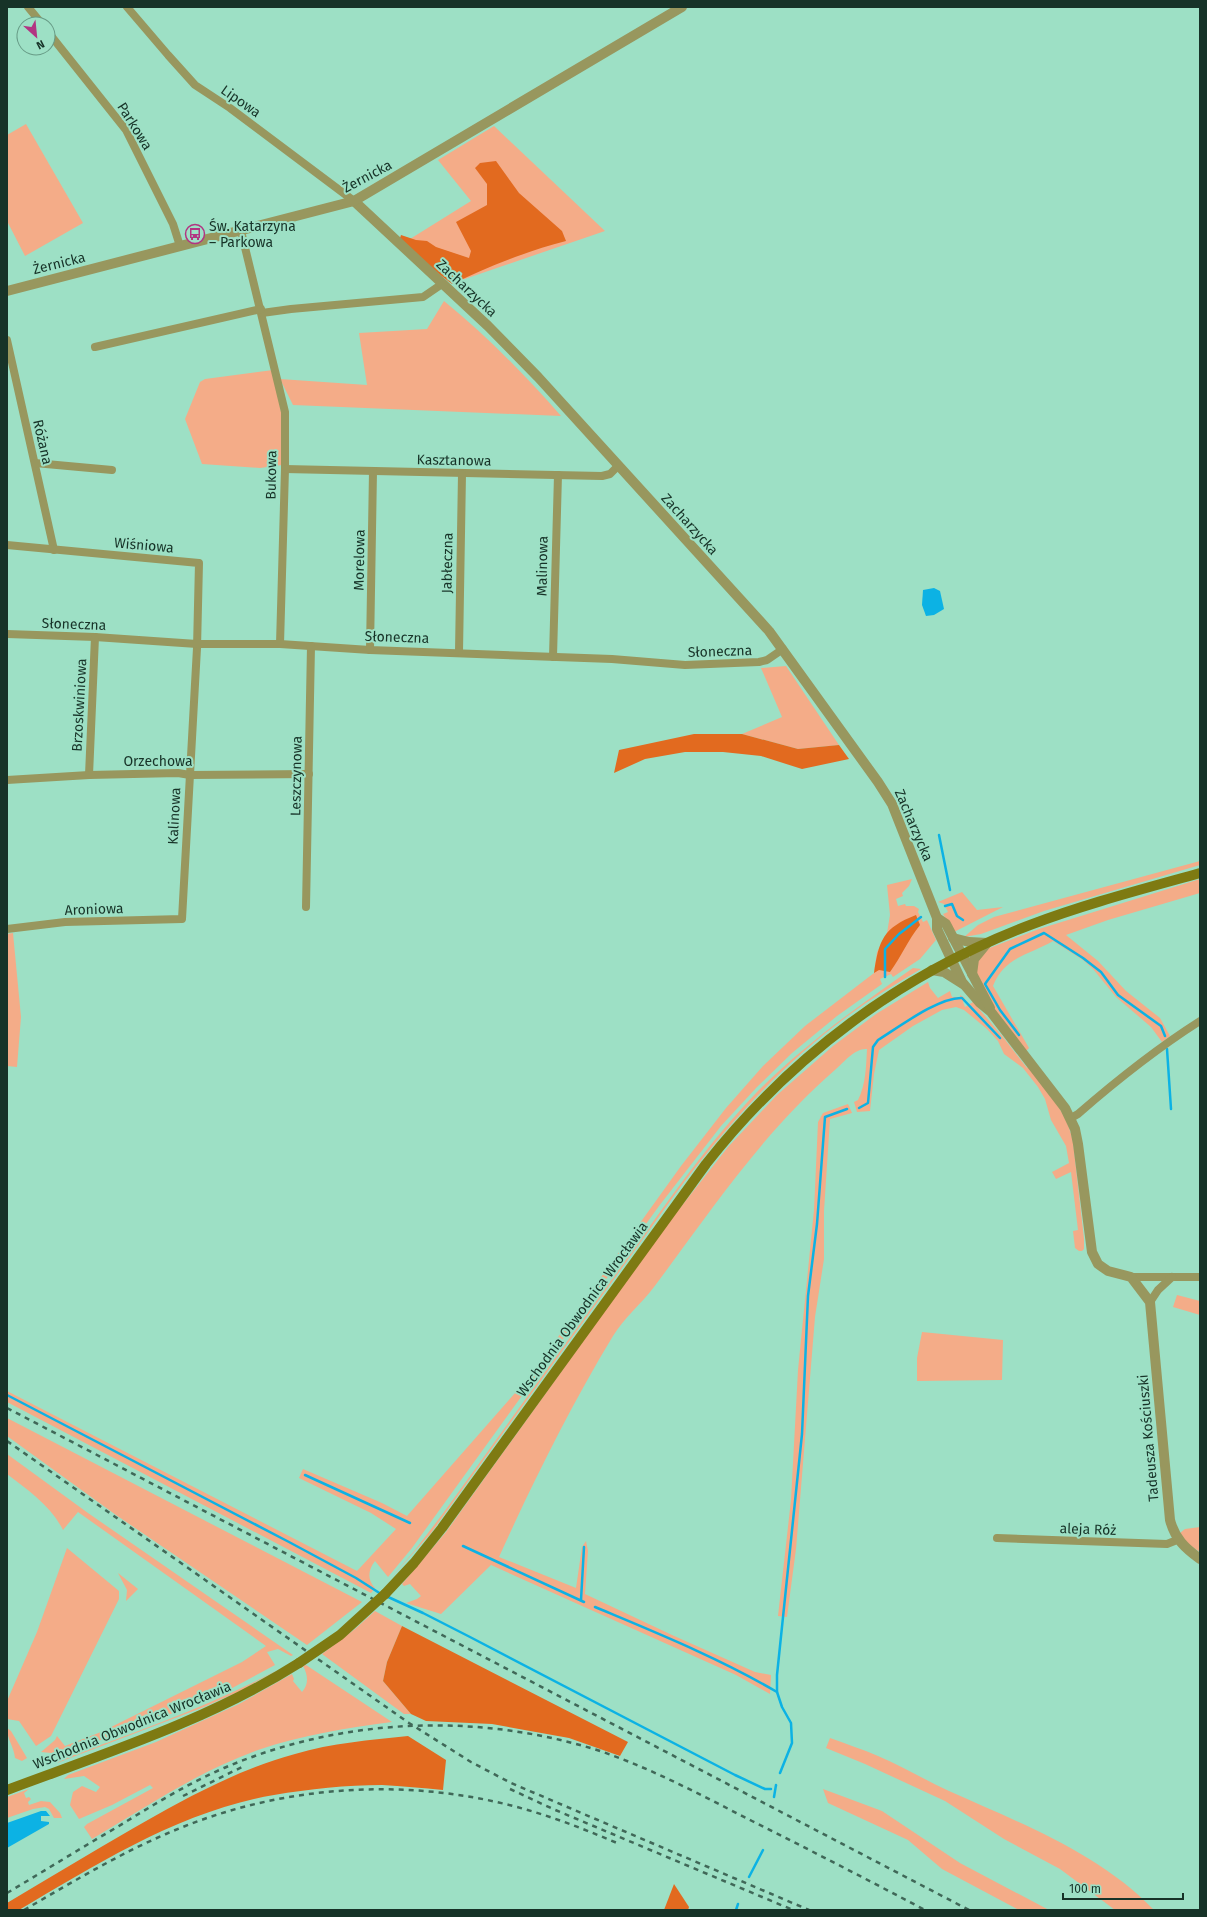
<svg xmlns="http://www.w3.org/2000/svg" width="1207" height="1917" font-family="'Fira Sans',sans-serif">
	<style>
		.green { fill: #f4ac88 }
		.forest { fill: #e26a1f }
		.water { fill: #0cb2e4 }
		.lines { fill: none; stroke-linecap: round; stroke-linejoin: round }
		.stream { stroke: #0cb2e4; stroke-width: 2.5 }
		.minor { stroke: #98975e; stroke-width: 8 }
		.tertiary { stroke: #98975e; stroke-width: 10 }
		.secondary { stroke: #7e7a12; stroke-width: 10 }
		.rail { stroke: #406858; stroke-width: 2.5; stroke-dasharray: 5 5; stroke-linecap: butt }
		.secondary-bridge { stroke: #7e7a12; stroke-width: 10 }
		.labels { text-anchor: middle; stroke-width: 4; stroke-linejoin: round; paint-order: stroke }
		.street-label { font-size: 14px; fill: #173328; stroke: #9de0c5 }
		.poi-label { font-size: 14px; fill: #173328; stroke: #9de0c5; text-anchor: start }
	</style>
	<rect width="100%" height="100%" fill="#9de0c5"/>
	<g class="green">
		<path d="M26,124l57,99 -58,33 -18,-35v-86z"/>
		<path d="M494,126l111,105 -149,51 -46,-43 61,-38 -33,-41z"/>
		<path d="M444,301c43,35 81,74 117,115l-268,-11 -13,-26 87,6 -8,-52 68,-4z"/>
		<path d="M273,370l9,47v48l-22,3 -58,-4 -17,-45 15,-37 5,-3z"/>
		<path d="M786,666l53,79 -41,4 -56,-15 40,-17 -21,-49z"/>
		<path d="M1200,861v4l-156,46 -63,23 -17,3 14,-12 16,-8z"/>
		<path d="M912,879l-3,7 -7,7 1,3 -7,3 2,7 7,-2 1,2h8l5,3 -1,3 5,10 4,-2 9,20 -16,19 -27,18 -2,-3 -11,5 2,5 -45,32 -45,37 -35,34 -36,39 -62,80 -247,342 -24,29 -13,-16c-7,9 -8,19 0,27l-4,5 -364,-191v-11l350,180 39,-42 -25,-16 -72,-35 4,-9 79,34 25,13 123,-140 151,-210 45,-58 37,-42 42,-40 69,-53 3,-21 10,-19 3,-18 -3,-30z"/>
		<path d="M1200,879v14l-92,27 -42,15 32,26 28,30 34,27 10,18 -8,6 -11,-15 -35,-30 -23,-28 -10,-9 -30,-19c-24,14 -49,16 -60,45l36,62 -3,3 -32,-42 -20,-42 13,-18 52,-20z"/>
		<path d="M962,892l15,18 26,-3 -49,25 -11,-18 5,-2 -4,-8 -6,-2z"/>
		<path d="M13,933l8,84 -4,50 -10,-1v-132z"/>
		<path d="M913,968l8,1c-24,14 -49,29 -72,46 -68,50 -123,111 -173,178l-245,340 -41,46 25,-29 29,-38c60,-83 119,-165 179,-248 42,-59 83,-119 134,-172 47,-47 101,-86 156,-124z"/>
		<path d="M928,982l2,6 8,10 12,-7 2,6h8v-2l5,3 -2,4 2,5 8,-5 30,35 24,31 2,-2c17,24 39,47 44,76l11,97v10l-2,2h-3l-4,-3 -2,-17 5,-1 -7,-58 -15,7 -4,-7 17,-9 -3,-17 -15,-26 -6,-21 -7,-12 -15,-19 -19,-14 -6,-13 -11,-12 -23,-19 -8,-3 -14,3 -29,16 -34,24 -5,24 -4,37 -13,1 -3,-10 4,-2c8,-16 8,-33 9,-51 -12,-1 -23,13 -31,20 -73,63 -125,142 -182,218 -12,16 -30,31 -41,49 -43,71 -80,146 -114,221l77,31 6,-41 4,-6 2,10 -3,43 87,41 83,37 16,3 -1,19 -34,-19 -245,-110 -50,49 -35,-11 11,-4 4,-3 -11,-12 -6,2 -2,-2 44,-52 219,-305 63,-80 49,-52 56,-49 43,-32z"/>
		<path d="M848,1104l4,9 -22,6 -6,92v48l-9,58 -19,232 -9,68 -9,-1 13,-116 7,-130 16,-160 4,-88 5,-9z"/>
		<path d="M1177,1295l23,6v14l-27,-8z"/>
		<path d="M922,1332l81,8 -1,40 -85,1v-23z"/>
		<path d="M7,1418l355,184 -55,43 -191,-130 -109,-79z"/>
		<path d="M7,1454l81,59 205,142 -2,1 -13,-7 -11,3 8,13 -52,28 -70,28 -91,33 -21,-2 14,-12 2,-4 8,10 36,-14 141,-70 24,-16 -188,-134 -15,18c-12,-24 -35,-40 -56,-56z"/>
		<path d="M1200,1527v25l-15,-10 -5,-9 5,-4z"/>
		<path d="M67,1548l52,43v8l-68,137 -15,10 -17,-25 -12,-2v-18l30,-69z"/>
		<path d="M118,1573l20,16 -12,12 1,-11z"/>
		<path d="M375,1611l27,15 -15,36 -4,19 28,33h-7l-82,-60 33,-25z"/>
		<path d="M306,1665l86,57c-45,6 -91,13 -134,28 -59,21 -112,57 -166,89l-8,-12 3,-3 66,-36 -3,-3 -38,20 -33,14 -9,-14 3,-13 9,-6 14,6 4,-5 -16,-11 -20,3 4,-4 88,-33 83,-38 53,-30 2,5 -1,2 9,11c7,-8 6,-17 1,-26z"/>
		<path d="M279,1669l-39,22 -36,16 -147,56 -11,-3 19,-2c73,-27 146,-52 214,-89z"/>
		<path d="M7,1728l4,3 16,27 -5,3 -7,-3c-1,-11 -8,-19 -8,-30z"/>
		<path d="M830,1738c16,6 32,11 48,18 24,10 47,24 71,35 71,32 149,61 205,119h-39l-55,-41 -56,-30 -59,-38 -80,-37 -39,-16z"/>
		<path d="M29,1789l-5,4 2,5 3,-1 2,2 -3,3 1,3 12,-4 9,1 10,11 2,5h-8l-5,-9 -4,-2 -12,2 -26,9v-21z"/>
		<path d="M823,1789l59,22 78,52 89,47h-30l-77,-41 -34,-29 -80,-37z"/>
	</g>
	<g class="forest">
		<path d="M496,161l23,32 43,38 4,10c-39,10 -78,26 -114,43l-22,-17 -30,-29 1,-3 15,5 11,1 9,6 33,11 2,-7 -15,-29 31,-17v-21l-12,-16 5,-5z"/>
		<path d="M694,734h48l56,15 41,-4 10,14 -47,10 -41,-13 -38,-4h-38l-40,7 -31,14 5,-23z"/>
		<path d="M916,915l4,10c-12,15 -19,32 -30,47l-11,-2 -5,3c5,-33 9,-45 42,-58z"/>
		<path d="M402,1626l226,116 -8,14 -51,-18 -77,-14 -66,-3 -15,-7 -28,-33 4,-19z"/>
		<path d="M408,1736l38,24 -3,30c-20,-2 -41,-4 -61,-5 -35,0 -73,4 -108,10 -93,16 -175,68 -255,115h-12v-7c42,-25 83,-50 125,-74 52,-30 105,-59 163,-75 37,-11 75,-14 113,-18z"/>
		<path d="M674,1884l15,23 -1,3h-24z"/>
	</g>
	<g class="water">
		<path d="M934,588l6,3 4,18 -10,6 -8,1 -4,-11 1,-15z"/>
		<path d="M41,1811h5l4,5h-9v5l8,1v2l-42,24v-25z"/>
	</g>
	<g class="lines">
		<g class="stream">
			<path d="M939,835l11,55"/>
			<path d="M945,906l7,-2 5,12 6,4"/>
			<path d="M885,977v-28l14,-15 22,-17"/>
			<path d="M1019,1035l-19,-25 -15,-26 25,-35 34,-16 39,25 18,14 17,23 43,31 4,10"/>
			<path d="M1167,1049l4,60"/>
			<path d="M859,1108l9,-5 5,-56 5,-7c21,-13 61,-43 84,-42l38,40"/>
			<path d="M7,1395l282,147 67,36 25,16"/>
			<path d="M305,1475l105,48"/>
			<path d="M463,1546l121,56"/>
			<path d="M386,1596l37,17 47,24 265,138 30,14h6"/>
			<path d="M581,1600l3,-53"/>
			<path d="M595,1607c62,26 124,51 182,85"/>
			<path d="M780,1773l12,-30 -1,-20 -9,-16 -5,-15v-17l25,-241 6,-138 9,-72 8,-107 22,-8"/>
			<path d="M774,1797l2,-12"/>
			<path d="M749,1877l14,-27"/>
			<path d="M736,1910l2,-6"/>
		</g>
		<g class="minor">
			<path d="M28,7l14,17"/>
			<path d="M127,7l41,48 27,30 35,23 124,93"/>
			<path d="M48,32l78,98 47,94 7,22"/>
			<path d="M241,231l44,181v57l-5,175"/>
			<path d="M262,313l29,-4 132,-12 19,-13"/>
			<path d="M7,340l47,210"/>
			<path d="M95,347l166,-38"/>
			<path d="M35,463l77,7"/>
			<path d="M285,469l317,7 8,-2 8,-8"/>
			<path d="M7,545l192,18 -2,85 -15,271 -117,3 -58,7"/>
			<path d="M7,634l88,3 102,7h83l90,6 242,9 73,6 74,-3 8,-2 16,-11"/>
			<path d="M370,650l3,-179"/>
			<path d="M459,652l3,-178"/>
			<path d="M553,657l5,-182"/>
			<path d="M89,775l6,-138"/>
			<path d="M7,780l82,-5 89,-2 12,2 119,-1"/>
			<path d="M306,907l5,-261"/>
			<path d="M1071,1118l7,-4c39,-34 78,-65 122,-93"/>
			<path d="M1131,1277h69"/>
			<path d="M1150,1302l8,-12 14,-13"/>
			<path d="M997,1538l170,6 10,-4"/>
		</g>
		<g class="tertiary">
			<path d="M354,201l134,125 50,51 231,254 109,151 14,22 45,114v11l25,53 18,21 11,9 74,96 10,21 3,15 14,108 6,12 10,7 23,6 19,25 20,218c5,19 15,28 30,39"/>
			<path d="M7,291l347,-90 328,-194"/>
			<path d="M937,918l9,6 44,84"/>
			<path d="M953,938l16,4 18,1"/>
			<path d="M932,970l12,2 19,12"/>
			<path d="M972,974l2,-15 13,-16"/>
		</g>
		<g class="secondary">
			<path d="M385,1594l29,-31 28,-35 264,-364c85,-108 195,-190 324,-239 55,-21 113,-36 170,-52"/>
			<path d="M7,1790c99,-37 202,-70 292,-127"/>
		</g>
		<g class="rail">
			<path d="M7,1408l962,502"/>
			<path d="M7,1441l402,282 62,39 40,21 298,127"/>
			<path d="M510,1789l43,20 240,101"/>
			<path d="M183,1796l61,-30"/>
			<path d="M7,1893c37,-22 74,-45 112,-67 34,-21 68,-42 105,-58 117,-50 251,-56 373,-18 54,18 104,45 155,71 58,29 116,59 173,89"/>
			<path d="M24,1910c47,-27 93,-55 142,-76 109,-48 235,-58 351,-27 34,9 67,22 100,36"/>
		</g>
		<path class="secondary-bridge" d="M299,1663l41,-28 45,-41"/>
	</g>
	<defs>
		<g id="bus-ring" transform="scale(1)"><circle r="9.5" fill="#9de0c5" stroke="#b23482" stroke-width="1.5"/><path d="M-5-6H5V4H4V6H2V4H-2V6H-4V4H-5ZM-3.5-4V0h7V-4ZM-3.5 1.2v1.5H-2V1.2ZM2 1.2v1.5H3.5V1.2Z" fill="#b23482"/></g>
	</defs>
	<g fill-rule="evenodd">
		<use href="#bus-ring" x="195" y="234"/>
	</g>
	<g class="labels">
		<g class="street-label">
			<text transform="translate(241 101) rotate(35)" y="5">Lipowa</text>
			<text transform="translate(135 126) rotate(58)" y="5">Parkowa</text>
			<text transform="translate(367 176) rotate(-28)" y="5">Żernicka</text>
			<text transform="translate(59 263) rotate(-14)" y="5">Żernicka</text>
			<text transform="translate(467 288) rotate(43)" y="5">Zacharzycka</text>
			<text transform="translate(43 442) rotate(77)" y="5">Różana</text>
			<text transform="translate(454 460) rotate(1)" y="5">Kasztanowa</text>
			<text transform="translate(271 475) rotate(-89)" y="5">Bukowa</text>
			<text transform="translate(690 524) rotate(48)" y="5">Zacharzycka</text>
			<text transform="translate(144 545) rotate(5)" y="5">Wiśniowa</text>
			<text transform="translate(359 560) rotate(-89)" y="5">Morelowa</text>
			<text transform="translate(447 563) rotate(-89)" y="5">Jabłeczna</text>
			<text transform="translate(542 566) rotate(-89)" y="5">Malinowa</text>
			<text transform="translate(74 624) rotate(2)" y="5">Słoneczna</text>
			<text transform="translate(397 637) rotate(2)" y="5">Słoneczna</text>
			<text transform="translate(720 651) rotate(-2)" y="5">Słoneczna</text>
			<text transform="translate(79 705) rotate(-87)" y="5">Brzoskwiniowa</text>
			<text x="158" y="766">Orzechowa</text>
			<text transform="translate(296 776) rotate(-89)" y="5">Leszczynowa</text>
			<text transform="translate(174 816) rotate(-87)" y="5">Kalinowa</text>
			<text transform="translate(914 825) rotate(67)" y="5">Zacharzycka</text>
			<text transform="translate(94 909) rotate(-2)" y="5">Aroniowa</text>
			<text transform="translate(582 1309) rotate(-54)" y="5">Wschodnia Obwodnica Wrocławia</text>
			<text transform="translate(1148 1438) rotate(-95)" y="5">Tadeusza Kościuszki</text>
			<text transform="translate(1088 1529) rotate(2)" y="5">aleja Róż</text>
			<text transform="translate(132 1725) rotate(-22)" y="5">Wschodnia Obwodnica Wrocławia</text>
		</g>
		<g class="poi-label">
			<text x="209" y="231">Św. Katarzyna<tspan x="209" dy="16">– Parkowa</tspan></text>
		</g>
	</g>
	<rect width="1207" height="1917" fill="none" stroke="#173328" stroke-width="16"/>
	<g transform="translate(36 36) rotate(153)"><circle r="19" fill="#9de0c5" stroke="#679b86"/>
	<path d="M0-3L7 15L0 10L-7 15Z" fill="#b23482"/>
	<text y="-6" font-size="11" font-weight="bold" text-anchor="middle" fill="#173328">N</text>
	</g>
	<path d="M1063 1893v6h120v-6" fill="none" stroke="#173328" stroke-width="2"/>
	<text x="1069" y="1893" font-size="12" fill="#173328" stroke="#9de0c5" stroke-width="3" paint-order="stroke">100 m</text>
</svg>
